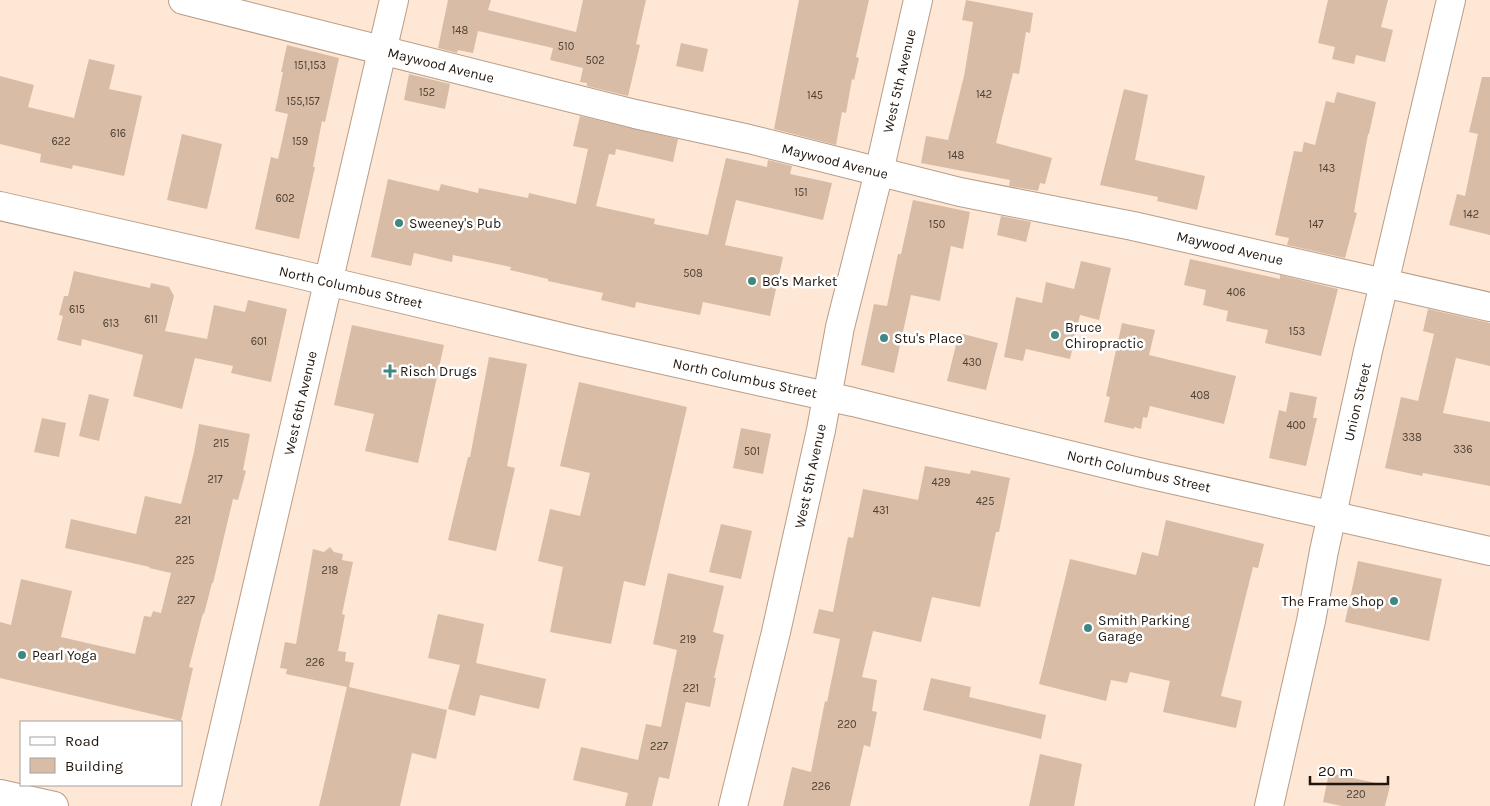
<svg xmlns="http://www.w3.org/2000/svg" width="1490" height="806" font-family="Karla,sans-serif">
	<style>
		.building { fill: #d8bca6 }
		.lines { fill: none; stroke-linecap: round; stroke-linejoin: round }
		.minor-casing { stroke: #b89d88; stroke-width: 30 }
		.major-casing { stroke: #b89d88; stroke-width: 30 }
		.minor { stroke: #fff; stroke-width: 28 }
		.major { stroke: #fff; stroke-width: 28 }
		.poi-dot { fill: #408783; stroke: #fff; stroke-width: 2 }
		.labels { text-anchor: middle; stroke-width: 5; stroke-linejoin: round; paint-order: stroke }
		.number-label { font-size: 11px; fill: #4e4034 }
		.street-label { font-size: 14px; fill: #20160e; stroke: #fff }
		.poi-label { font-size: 14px; fill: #20160e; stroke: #fff; text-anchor: start }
	</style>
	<rect width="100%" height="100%" fill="#fee7d5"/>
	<g class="building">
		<path d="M448,0h43l-3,10 88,22 7,-32h63l-10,44 4,1 -12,51 -41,-10v-3l-7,-1 3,-14 -33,-8 3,-12 -75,-17 -5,22 -15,-3 -1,3 -19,-5z"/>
		<path d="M799,0h70l-13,57 3,1 -5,22 -2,-1 -6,34 -4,-1 -6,33 -62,-16z"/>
		<path d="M966,0l67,13 -3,20 -4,-1 -7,42 -6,-1 -17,70 56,15 -7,26 -5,-1 -2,8 -29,-5 1,-6 -89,-17 5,-27 22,4 16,-64 9,-54 -11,-2z"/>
		<path d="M1328,0h60l-7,27 12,3 -8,32 -29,-7 -2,9 -22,-5 3,-12 -17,-4z"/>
		<path d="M681,43l27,6 -5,23 -27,-6z"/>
		<path d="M287,45l52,13 -14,64 -3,-1 -9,46h2l-16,72 -44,-10 16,-72 7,2 10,-45 -13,-3 8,-39h-2z"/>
		<path d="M89,59l26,6 -6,24 33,7 -18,80 -51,-11 -1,4 -32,-7 1,-8 -41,-10v-68l34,9 -6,22 46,11z"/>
		<path d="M409,74l41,10 -5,25 -41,-9z"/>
		<path d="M1482,77h8v158l-41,-10 8,-31 8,2 13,-62 -9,-2z"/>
		<path d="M1124,89l24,6 -13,65 70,16 -8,34 -40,-9 1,-4 -58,-12z"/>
		<path d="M1337,92l39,10 -7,32h-1l-14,78 3,1 -12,45 -58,-13 2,-7 -14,-3 19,-84 8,1 2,-10 11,3 11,-44 8,2z"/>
		<path d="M580,116l98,23 -5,23 -57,-13 -1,6 -6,-1 -13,52 59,13 -1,5 54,11 18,-77 41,9 1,-7 24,6 -2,8 42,9 -9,37 -87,-20 -11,45 58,12 -13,59 -67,-14 -3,13 -64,-13 -1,6 -34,-8 2,-7 -55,-12v-2l-38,-9 1,-3 -58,-12 -1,7 -38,-9 -3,13 -40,-9 17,-78 51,12 2,-7 37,9 1,-5 49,10 1,-5 47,11 12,-55 -15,-3z"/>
		<path d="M182,134l40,10 -15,65 -40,-9z"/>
		<path d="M913,200l57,12 -7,37 -12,-3 -11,55 -29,-6 -17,78 -33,-8 13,-61 13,2 11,-52h3z"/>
		<path d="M1001,216l30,6 -5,20 -29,-7z"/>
		<path d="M1190,259l90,20v-4l58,14 -17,67 -56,-13 3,-13 -42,-9 2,-10 -25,-6 3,-15 -22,-5z"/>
		<path d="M1081,261l30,7 -12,52 -19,-5 -10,44 -44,-10 -3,12 -19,-4 12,-60 26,6 4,-21 28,7z"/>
		<path d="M74,271l76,17 1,-5 18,4 5,9 -9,35 42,8 7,-34 31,7 3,-12 39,9 -16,73 -40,-9 2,-7 -38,-8 -13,51 -49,-13 10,-41 -61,-16 -1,7 -24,-6 6,-24 -4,-1 5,-19h4z"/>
		<path d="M1428,309l62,14v43l-34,-8 -13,55 47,9v64l-67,-13 -1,3 -37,-8 16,-71 17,4 16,-67 -11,-3z"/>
		<path d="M1122,323l33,7 -6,25 87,21 -12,48 -74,-18 -3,12 -4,-1 -2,12 -7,-2v2l-30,-7 6,-25 -4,-1z"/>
		<path d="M352,325l92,20 -26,118 -53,-12 9,-37 -40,-9z"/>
		<path d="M959,333l39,10 -12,47 -39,-9z"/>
		<path d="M489,357l38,7 -20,102 8,2 -19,83 -48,-11 20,-83h2z"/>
		<path d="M579,382l108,25 -42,179 -21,-5 -13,63 -61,-12 13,-65 -25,-6 12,-52 30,7 10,-43 -30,-7z"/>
		<path d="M1290,392l27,5 -4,21h4l-11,48 -37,-8 10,-48 7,2z"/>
		<path d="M89,394l20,5 -10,42 -20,-5z"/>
		<path d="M42,418l24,5 -7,34 -25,-5z"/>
		<path d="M199,424l51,10 -7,36 3,1 -8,29 -5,-1 -20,84h-1l-8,31 -1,-1 -14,54 4,1 -12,53 -181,-43v-56l11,3 10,-46 51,12 -11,46 74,17 9,-38 7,1 2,-6 8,2 10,-40 -22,-5 1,-1 -85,-19 6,-29 65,15 9,-38 36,8 13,-52z"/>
		<path d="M741,428l30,6 -8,40 -30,-6z"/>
		<path d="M925,466l45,8 1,-4 39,8 -11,54h-3l-16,75 -48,-10 -11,45 -48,-11 -11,46 15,3 -5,31 5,1 -7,35 -6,-2 -14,61h-67l9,-39 19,5 14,-71 2,1 13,-63 -27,-6 6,-24 14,3 15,-75 5,1 10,-49 55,11z"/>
		<path d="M1166,520l98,24 -6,24 -5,-1 -32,129 21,5 -6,27 -73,-16 7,-31 -40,-9 -3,11 -16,-3 -5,21 -67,-17 31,-125 66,16 6,-23 16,4z"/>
		<path d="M721,524l31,7 -11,48 -32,-7z"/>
		<path d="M330,547l4,5 9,2 -1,6 11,2 -11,52 3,1 -7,36 8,1 -1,9 9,2 -5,24 98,23 -11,49 -24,-6 -12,53h-81l28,-119 -61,-13 1,-5 -7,-1 5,-26 11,2 17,-95 11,3z"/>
		<path d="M1358,561l84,18 -13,62 -84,-19z"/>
		<path d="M668,573l56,13 -11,46 11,3 -10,43h2l-6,29 -24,-5 -17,77 -10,-2 -7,29h-27l3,-13 -55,-13 8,-33 57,13 8,-36 15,3 16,-77 -24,-6z"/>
		<path d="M438,614l46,10 -8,39 70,16 -7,30 -59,-14 -5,21 -27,-7 12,-44 -32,-7z"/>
		<path d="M931,678l40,9 -2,10 77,18 -5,24 -118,-29z"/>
		<path d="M1040,754l42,10 -8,42h-45z"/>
		<path d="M1329,773l61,13 -5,20h-43l-19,-4z"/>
	</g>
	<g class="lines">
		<g class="minor-casing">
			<g id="minor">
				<path d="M183,0l452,114 114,25 211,53 173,34 357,81"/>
				<path d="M0,794l54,12"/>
				<path d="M206,806l188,-806"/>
				<path d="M733,806l43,-174 45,-202 19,-103 39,-155 39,-172"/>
				<path d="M1269,806l42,-185 13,-70 44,-200 83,-351"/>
			</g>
		</g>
		<g class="major-casing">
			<path id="major" d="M0,206l298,68 284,68 271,60 290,71 347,78"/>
		</g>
		<use href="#minor" class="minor"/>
		<use href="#major" class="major"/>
	</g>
	<g class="poi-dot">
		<circle cx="399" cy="223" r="5"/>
		<circle cx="752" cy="281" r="5"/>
		<circle cx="1055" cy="335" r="5"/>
		<circle cx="884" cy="338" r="5"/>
		<path d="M387.5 363.5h5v5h5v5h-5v5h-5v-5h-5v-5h5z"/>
		<circle cx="1394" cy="601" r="5"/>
		<circle cx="1088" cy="628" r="5"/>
		<circle cx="22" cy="655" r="5"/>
	</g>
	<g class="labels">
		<g class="number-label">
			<text x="460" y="34">148</text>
			<text x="566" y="50">510</text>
			<text x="595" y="64">502</text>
			<text x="310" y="69">151,153</text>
			<text x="427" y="96">152</text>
			<text x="984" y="98">142</text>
			<text x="815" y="99">145</text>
			<text x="303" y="105">155,157</text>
			<text x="118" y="137">616</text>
			<text x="61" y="145">622</text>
			<text x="300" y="145">159</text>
			<text x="956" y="159">148</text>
			<text x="1327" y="172">143</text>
			<text x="801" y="196">151</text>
			<text x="285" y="202">602</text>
			<text x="1471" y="218">142</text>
			<text x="937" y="228">150</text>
			<text x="1316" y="228">147</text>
			<text x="693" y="277">508</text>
			<text x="1236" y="296">406</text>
			<text x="77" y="313">615</text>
			<text x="151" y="323">611</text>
			<text x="111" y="327">613</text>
			<text x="1297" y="335">153</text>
			<text x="259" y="345">601</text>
			<text x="972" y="366">430</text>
			<text x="1200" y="399">408</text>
			<text x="1296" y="429">400</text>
			<text x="1412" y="441">338</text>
			<text x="221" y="447">215</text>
			<text x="1463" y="453">336</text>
			<text x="752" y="455">501</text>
			<text x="215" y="483">217</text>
			<text x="941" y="486">429</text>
			<text x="985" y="505">425</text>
			<text x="881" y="514">431</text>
			<text x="183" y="524">221</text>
			<text x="185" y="564">225</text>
			<text x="330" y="574">218</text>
			<text x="186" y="604">227</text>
			<text x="688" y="643">219</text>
			<text x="315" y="666">226</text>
			<text x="691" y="692">221</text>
			<text x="847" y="728">220</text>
			<text x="659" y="750">227</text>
			<text x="821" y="790">226</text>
			<text x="1356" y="798">220</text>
		</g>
		<g class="street-label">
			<text transform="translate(441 65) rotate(14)" y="5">Maywood Avenue</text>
			<text transform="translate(899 81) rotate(-77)" y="5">West 5th Avenue</text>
			<text transform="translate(835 161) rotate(14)" y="5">Maywood Avenue</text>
			<text transform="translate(1230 248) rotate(13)" y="5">Maywood Avenue</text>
			<text transform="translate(351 287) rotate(13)" y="5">North Columbus Street</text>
			<text transform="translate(745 378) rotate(12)" y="5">North Columbus Street</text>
			<text transform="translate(1357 402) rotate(-77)" y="5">Union Street</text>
			<text transform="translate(300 403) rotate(-77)" y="5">West 6th Avenue</text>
			<text transform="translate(1139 471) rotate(13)" y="5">North Columbus Street</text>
			<text transform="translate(810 476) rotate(-78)" y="5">West 5th Avenue</text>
		</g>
		<g class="poi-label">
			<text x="409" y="228">Sweeney's Pub</text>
			<text x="762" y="286">BG's Market</text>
			<text x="1065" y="332">Bruce<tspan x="1065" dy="16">Chiropractic</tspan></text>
			<text x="894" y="343">Stu's Place</text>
			<text x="400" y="376">Risch Drugs</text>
			<text x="1384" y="606" text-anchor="end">The Frame Shop</text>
			<text x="1098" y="625">Smith Parking<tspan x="1098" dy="16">Garage</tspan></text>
			<text x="32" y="660">Pearl Yoga</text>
		</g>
	</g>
	<rect x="20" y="721" width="162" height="65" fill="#ffffff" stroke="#a6a29f"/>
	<rect x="30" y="737" width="25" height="8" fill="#ffffff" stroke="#a6a29f"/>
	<text x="65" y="746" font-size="15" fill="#20160e">Road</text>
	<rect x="30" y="758" width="25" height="15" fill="#d8bca6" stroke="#a6a29f"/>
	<text x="65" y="771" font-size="15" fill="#20160e">Building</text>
	<path d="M1310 776v8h78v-8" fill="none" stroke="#20160e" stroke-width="2.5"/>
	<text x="1318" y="776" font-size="15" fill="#20160e" stroke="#ffffff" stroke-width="4" paint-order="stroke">20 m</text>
</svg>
